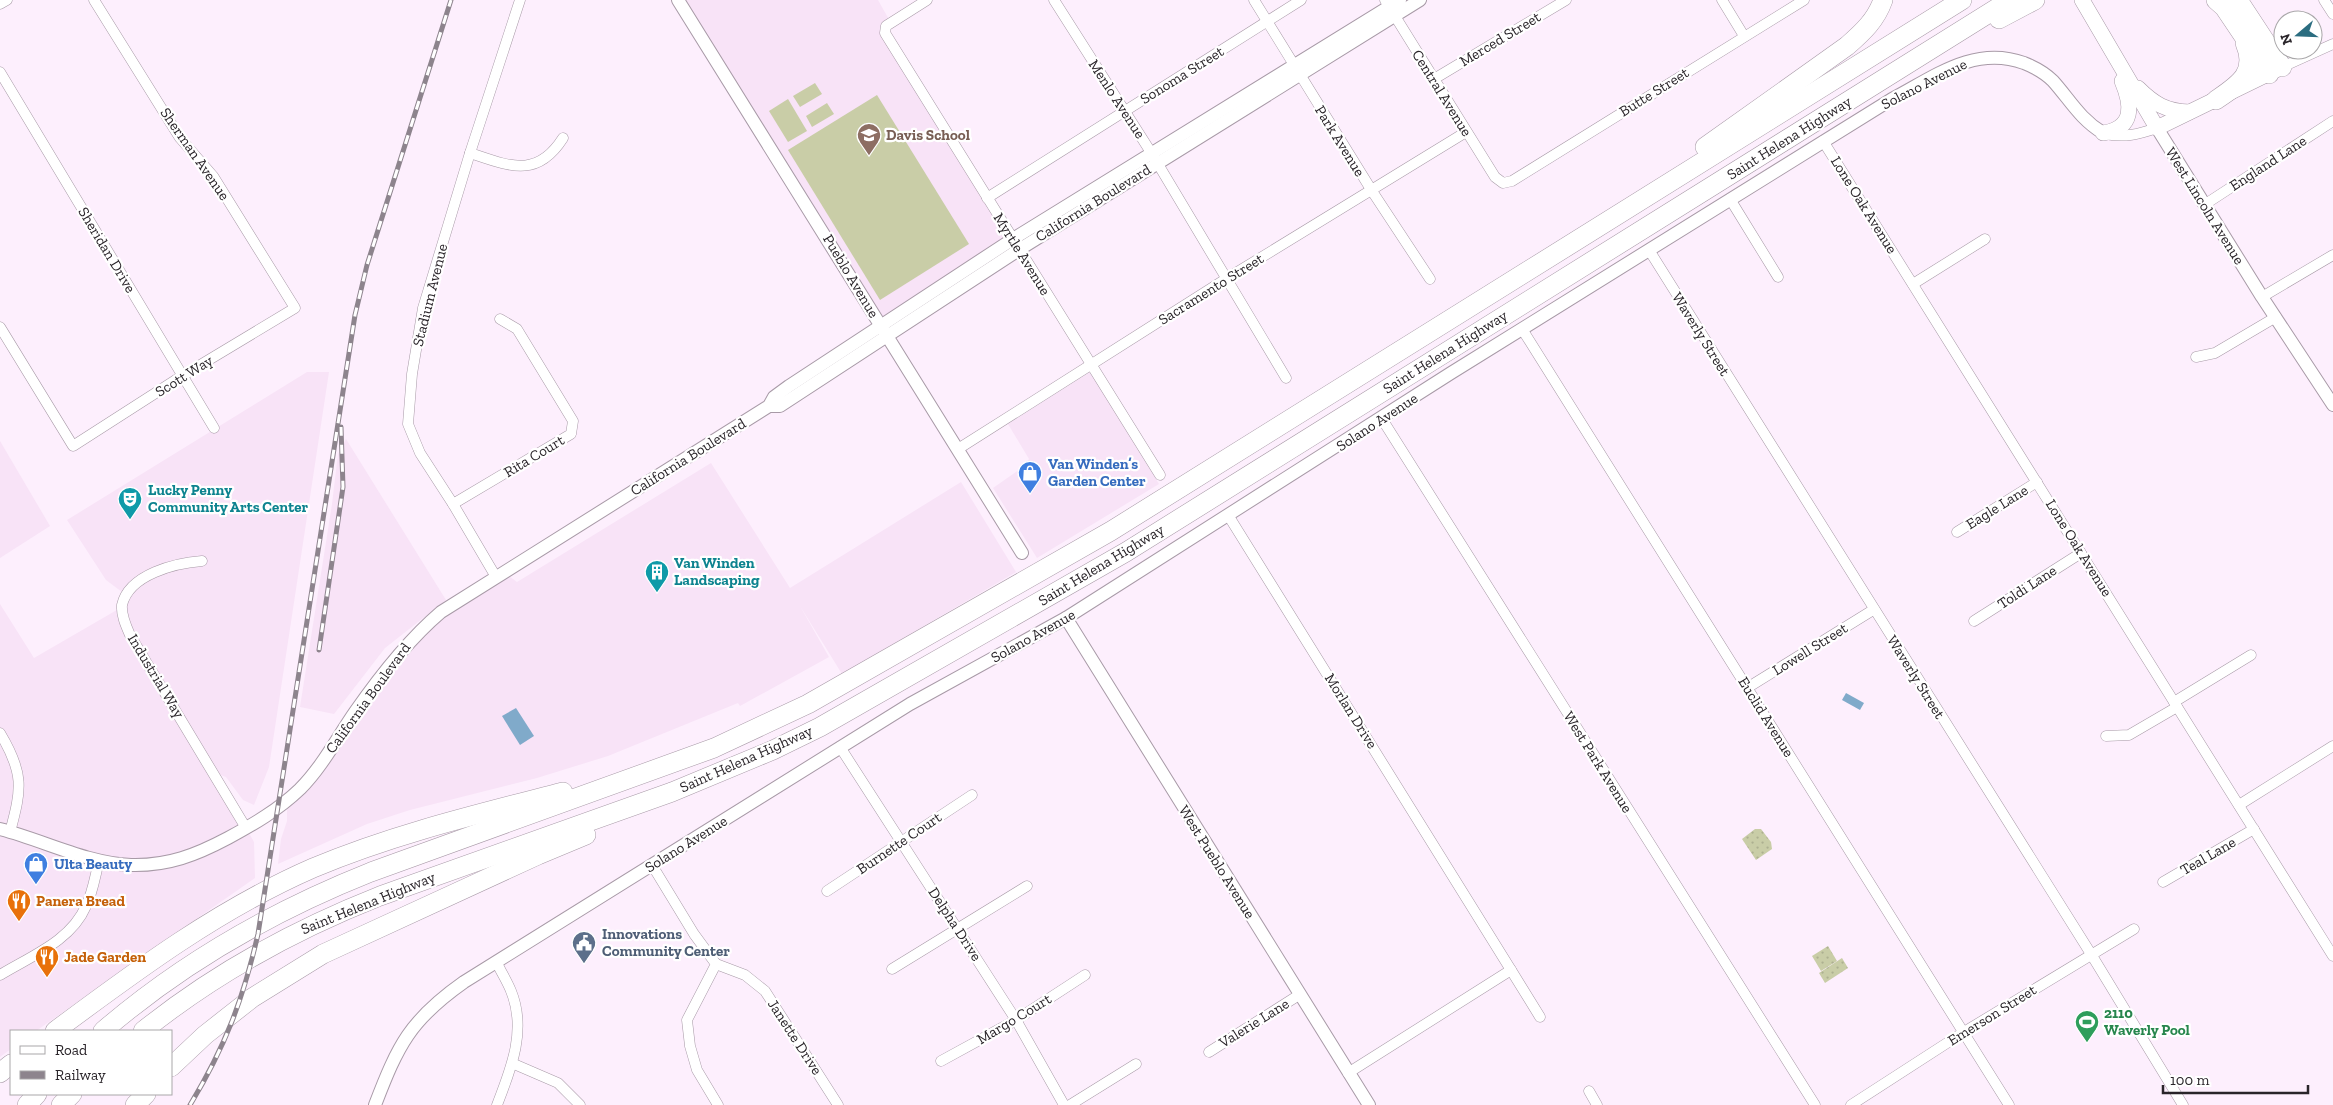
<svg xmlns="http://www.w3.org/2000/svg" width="2333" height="1105" font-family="'Zilla Slab',serif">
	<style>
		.built { fill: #f8e3f7 }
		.park { fill: url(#park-dots) }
		.pitch { fill: #c9cda7 }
		.water { fill: #80aaca }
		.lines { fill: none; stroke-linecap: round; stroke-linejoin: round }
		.minor-casing { stroke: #a89aa7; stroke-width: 11 }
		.tertiary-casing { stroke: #a89aa7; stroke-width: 14 }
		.secondary-casing { stroke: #a89aa7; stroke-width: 16 }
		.motorway-casing { stroke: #a89aa7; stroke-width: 20 }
		.minor { stroke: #fff; stroke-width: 10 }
		.tertiary { stroke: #fff; stroke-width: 12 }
		.secondary { stroke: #fff; stroke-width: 15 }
		.motorway { stroke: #fff; stroke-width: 19 }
		.rail-casing { stroke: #8d848d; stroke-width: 5 }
		.rail { stroke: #fff; stroke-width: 3; stroke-dasharray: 9; stroke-linecap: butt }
		.labels { text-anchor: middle; stroke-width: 4.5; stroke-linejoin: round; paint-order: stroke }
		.street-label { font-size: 15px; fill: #292429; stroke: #fff }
		.education-label { font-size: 15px; font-weight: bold; fill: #785e54; stroke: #fff; text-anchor: start }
		.shop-label { font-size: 15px; font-weight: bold; fill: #366cbe; stroke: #fff; text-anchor: start }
		.culture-label { font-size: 15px; font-weight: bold; fill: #0d838f; stroke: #fff; text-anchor: start }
		.food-label { font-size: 15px; font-weight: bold; fill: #c56008; stroke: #fff; text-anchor: start }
		.service-label { font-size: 15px; font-weight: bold; fill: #4e5e75; stroke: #fff; text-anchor: start }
		.leisure-label { font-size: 15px; font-weight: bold; fill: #27864d; stroke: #fff; text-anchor: start }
	</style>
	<defs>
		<pattern id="park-dots" width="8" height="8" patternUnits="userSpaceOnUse" patternTransform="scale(1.25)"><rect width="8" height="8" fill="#c9cda7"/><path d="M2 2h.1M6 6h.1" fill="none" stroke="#adb090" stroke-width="1.8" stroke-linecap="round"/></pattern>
	</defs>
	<rect width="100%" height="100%" fill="#fdeffd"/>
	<g class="built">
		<path d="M678,0h200l13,23 -5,3 127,213 -132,88z"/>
		<path d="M307,372h22l-60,395 -15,38 -11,-5 -17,-23 -11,-4 39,69 1,36 -219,153h-25v18l-11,8v-453l34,54 88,-51 4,-12 -20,-15 -39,-60z"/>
		<path d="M1090,372l69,112 -122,74 -44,-70 30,-21 6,-8 -21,-35z"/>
		<path d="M346,439l100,161 -61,48 -51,66 -34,-7 32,-203 6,-50z"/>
		<path d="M0,441l50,85 -50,32z"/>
		<path d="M711,463l79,125 171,-106 55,90 -174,102 -42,-68 29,51 -89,49 -2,-3 -130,53 -71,22 -127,32 -43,14 -89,40 3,-25 6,-18v-21l118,-155 100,-72 12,9z"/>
	</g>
	<g class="park">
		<path d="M1755,829h6l10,13 1,7 -16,11 -14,-21z"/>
		<path d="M1828,946l9,15 -16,10 -9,-15z"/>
		<path d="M1842,958l6,10 -23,15 -6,-10z"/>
	</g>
	<g class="pitch">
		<path d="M815,83l7,11 -22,13 -7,-11z"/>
		<path d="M877,95l92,149 -89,56 -92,-150z"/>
		<path d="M788,99l19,32 -19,11 -19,-31z"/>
		<path d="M827,103l7,11 -22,13 -6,-11z"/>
	</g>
	<g class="water">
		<path d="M1846,693l18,10 -4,7 -18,-10z"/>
		<path d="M516,708l18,28 -14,9 -18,-29z"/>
	</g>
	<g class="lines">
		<g class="minor-casing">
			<g id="minor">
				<path d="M927,0l-41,26 -1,7 275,442"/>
				<path d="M1054,0l98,154 134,224"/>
				<path d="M1254,0l118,191 58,88"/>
				<path d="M1385,0l110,177 8,6 9,-2 292,-181"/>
				<path d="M1722,0l22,36"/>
				<path d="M2324,0l9,14"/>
				<path d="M0,4l7,-4"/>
				<path d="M2282,67l51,-23"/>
				<path d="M0,72l214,356"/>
				<path d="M1434,79l132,-79"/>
				<path d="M2106,134c19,4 33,0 51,-6"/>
				<path d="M1823,141l510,815"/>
				<path d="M470,153c39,13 67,26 93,-15"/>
				<path d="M987,198l314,-198"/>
				<path d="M1730,199l48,78"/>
				<path d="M2204,205l129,-84"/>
				<path d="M1649,250l442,704 92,151"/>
				<path d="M1913,284l72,-45"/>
				<path d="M2262,297l71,-42"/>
				<path d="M0,327l73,119 109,-70 113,-68 -82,-132 -33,-38 -86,-138"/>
				<path d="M1522,329l487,776"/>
				<path d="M2196,357l19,-4 61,-36"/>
				<path d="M1382,419l433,686"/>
				<path d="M958,449l268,-170 240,-147"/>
				<path d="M453,504l118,-70 2,-13 -56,-92 -17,-10"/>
				<path d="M1228,515l283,455 -163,103"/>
				<path d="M1957,532l80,-50"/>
				<path d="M202,561c-26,2 -73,13 -80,44 -1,10 4,21 8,30l116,193"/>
				<path d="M496,577l-43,-73 -33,-51 -12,-29 4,-50 11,-66 47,-155 50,-153"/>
				<path d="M1974,621l107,-68"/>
				<path d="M1747,688l126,-78"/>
				<path d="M2174,702l77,-47"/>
				<path d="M0,733c24,40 22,55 10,99"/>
				<path d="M2106,736l23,-1 48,-28"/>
				<path d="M840,747l176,273 48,85"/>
				<path d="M2239,805l94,-59"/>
				<path d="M652,865l42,69 22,30 -29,56 3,26 7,24 21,35"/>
				<path d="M2163,882l91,-53"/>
				<path d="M827,891l145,-96"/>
				<path d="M716,964l29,11 20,16 73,114"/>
				<path d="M892,969l135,-83"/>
				<path d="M1511,970l29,47"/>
				<path d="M0,975c31,-19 71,-34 86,-69 7,-14 9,-30 13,-45"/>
				<path d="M1209,1052l90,-57"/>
				<path d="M941,1061l75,-41 69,-45"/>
				<path d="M514,1064l44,19 22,22"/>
				<path d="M1589,1091l8,14"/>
				<path d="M497,1105c14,-36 30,-75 14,-114 -4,-10 -10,-19 -14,-28"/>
				<path d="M1070,1105l66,-41"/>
				<path d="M1851,1105l113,-73 170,-103"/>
			</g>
		</g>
		<g class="tertiary-casing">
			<g id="tertiary">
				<path d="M678,0l344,553"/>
				<path d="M2157,128l105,169 71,108"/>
				<path d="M769,406h11l240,-157 400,-249"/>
				<path d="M1066,618l303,487"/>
				<path d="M0,829c43,11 86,34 131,36 37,1 65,-10 97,-27 26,-14 50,-28 72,-49 22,-22 37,-51 55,-77 25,-36 52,-71 86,-100l328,-206 5,-9 15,-11 224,-147 387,-239"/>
				<path d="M375,1105c23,-60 35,-85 89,-123l446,-278 156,-86 385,-245 441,-274c42,-22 82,-54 132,-36 10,4 21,10 29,18 17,19 27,38 50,52"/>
			</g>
		</g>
		<g class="secondary-casing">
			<g id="secondary">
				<path d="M2082,0l75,128 121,-59"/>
				<path d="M2138,88c16,16 28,23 51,24"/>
				<path d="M2103,133c32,-5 29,-28 19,-52"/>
			</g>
		</g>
		<g class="motorway-casing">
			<g id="motorway">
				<path d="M2216,0l8,7 45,67"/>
				<path d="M2238,0l44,67"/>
				<path d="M1999,19l36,-19"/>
				<path d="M2216,100c22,-15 42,-27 29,-57"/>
				<path d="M1705,147l142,-101c16,-14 29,-26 36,-46"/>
				<path d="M55,1031c82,-61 164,-122 258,-163 81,-34 165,-54 250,-76"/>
				<path d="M103,1031c80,-69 170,-120 268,-159l343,-124 94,-44 303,-173 851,-531"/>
				<path d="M143,1031c72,-58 151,-101 237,-135l292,-104 101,-42 47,-23 306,-175 884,-552"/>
				<path d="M171,1067l34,-32 47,-37 71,-44 215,-99 48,-20"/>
				<path d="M0,1073l11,-9"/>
				<path d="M27,1105l10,-11"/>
				<path d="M61,1105l11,-11"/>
				<path d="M135,1105l11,-11"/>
			</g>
		</g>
		<use href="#minor" class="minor"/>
		<use href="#tertiary" class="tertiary"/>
		<use href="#secondary" class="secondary"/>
		<use href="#motorway" class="motorway"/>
		<g class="rail-casing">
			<g id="rail">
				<path d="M319,650l24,-163 -2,-60"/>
				<path d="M190,1105c35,-58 53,-105 68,-171l97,-619 12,-50 84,-265"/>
			</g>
		</g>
		<use href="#rail" class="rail"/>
	</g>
	<defs>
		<g id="school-pin" transform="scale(1.25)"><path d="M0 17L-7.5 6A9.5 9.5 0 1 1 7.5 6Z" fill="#8d6e63" stroke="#fff"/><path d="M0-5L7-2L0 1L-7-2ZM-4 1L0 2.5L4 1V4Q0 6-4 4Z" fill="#fff"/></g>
		<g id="shop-pin" transform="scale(1.25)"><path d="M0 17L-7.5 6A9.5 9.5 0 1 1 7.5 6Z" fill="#3f7fe0" stroke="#fff"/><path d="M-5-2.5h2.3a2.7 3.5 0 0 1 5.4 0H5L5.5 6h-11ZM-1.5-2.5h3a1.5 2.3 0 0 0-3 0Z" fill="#fff"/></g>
		<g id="theatre-pin" transform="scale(1.25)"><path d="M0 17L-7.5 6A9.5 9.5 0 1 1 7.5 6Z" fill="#0f9aa8" stroke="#fff"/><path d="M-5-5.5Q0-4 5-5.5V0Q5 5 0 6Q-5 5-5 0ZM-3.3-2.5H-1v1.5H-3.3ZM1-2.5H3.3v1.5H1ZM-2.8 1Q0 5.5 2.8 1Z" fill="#fff"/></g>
		<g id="building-pin" transform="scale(1.25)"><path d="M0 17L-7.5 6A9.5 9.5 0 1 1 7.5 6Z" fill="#0f9aa8" stroke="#fff"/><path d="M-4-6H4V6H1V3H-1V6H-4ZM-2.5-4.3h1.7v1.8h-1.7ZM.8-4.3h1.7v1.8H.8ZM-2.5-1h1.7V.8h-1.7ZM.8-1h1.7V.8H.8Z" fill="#fff"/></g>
		<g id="restaurant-pin" transform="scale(1.25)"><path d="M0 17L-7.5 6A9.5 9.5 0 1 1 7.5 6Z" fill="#e8710a" stroke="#fff"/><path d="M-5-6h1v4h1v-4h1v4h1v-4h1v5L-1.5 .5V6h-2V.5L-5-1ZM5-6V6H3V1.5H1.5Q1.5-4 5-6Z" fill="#fff"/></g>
		<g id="civic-pin" transform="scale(1.25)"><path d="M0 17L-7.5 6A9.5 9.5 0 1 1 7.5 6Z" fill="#5c6f8a" stroke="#fff"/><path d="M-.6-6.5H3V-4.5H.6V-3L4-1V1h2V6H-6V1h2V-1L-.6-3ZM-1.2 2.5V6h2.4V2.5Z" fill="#fff"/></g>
		<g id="stadium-pin" transform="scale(1.25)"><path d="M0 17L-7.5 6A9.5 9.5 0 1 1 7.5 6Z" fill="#2e9e5b" stroke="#fff"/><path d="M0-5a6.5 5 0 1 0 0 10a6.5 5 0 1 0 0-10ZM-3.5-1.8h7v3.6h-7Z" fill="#fff"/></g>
	</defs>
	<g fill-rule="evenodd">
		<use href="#school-pin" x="869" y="135"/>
		<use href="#shop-pin" x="1030" y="473"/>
		<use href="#theatre-pin" x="130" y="499"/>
		<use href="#building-pin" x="657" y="572"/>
		<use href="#shop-pin" x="36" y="864"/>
		<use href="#restaurant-pin" x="19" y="901"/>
		<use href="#civic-pin" x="584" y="943"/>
		<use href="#restaurant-pin" x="47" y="957"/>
		<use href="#stadium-pin" x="2087" y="1022"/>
	</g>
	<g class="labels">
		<g class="street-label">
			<text transform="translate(1500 39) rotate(-31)" y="5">Merced Street</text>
			<text transform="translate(1182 75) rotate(-32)" y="5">Sonoma Street</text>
			<text transform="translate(1924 84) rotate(-27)" y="5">Solano Avenue</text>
			<text transform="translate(1654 92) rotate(-32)" y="5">Butte Street</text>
			<text transform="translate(1442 93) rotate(58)" y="5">Central Avenue</text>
			<text transform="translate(1117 99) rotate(57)" y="5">Menlo Avenue</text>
			<text transform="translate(1789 138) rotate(-32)" y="5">Saint Helena Highway</text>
			<text transform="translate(1340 141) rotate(58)" y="5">Park Avenue</text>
			<text transform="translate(195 154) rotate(55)" y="5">Sherman Avenue</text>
			<text transform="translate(2268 163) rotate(-33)" y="5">England Lane</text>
			<text transform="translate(1093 203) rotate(-32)" y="5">California Boulevard</text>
			<text transform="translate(1864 205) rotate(58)" y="5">Lone Oak Avenue</text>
			<text transform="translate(2205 206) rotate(58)" y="5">West Lincoln Avenue</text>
			<text transform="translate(107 250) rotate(59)" y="5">Sheridan Drive</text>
			<text transform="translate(1022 254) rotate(58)" y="5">Myrtle Avenue</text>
			<text transform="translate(851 276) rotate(59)" y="5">Pueblo Avenue</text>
			<text transform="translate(1211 289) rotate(-32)" y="5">Sacramento Street</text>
			<text transform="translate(430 295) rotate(-76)" y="5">Stadium Avenue</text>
			<text transform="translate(1701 334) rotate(58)" y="5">Waverly Street</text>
			<text transform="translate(1445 352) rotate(-32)" y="5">Saint Helena Highway</text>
			<text transform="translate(184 376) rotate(-32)" y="5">Scott Way</text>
			<text transform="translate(1377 422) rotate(-33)" y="5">Solano Avenue</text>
			<text transform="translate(534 456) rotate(-31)" y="5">Rita Court</text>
			<text transform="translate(688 457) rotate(-32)" y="5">California Boulevard</text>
			<text transform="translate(1997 507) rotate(-32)" y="5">Eagle Lane</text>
			<text transform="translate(2079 548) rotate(58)" y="5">Lone Oak Avenue</text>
			<text transform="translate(1101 565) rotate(-31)" y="5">Saint Helena Highway</text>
			<text transform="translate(2027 587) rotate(-33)" y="5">Toldi Lane</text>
			<text transform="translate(1033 636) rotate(-29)" y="5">Solano Avenue</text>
			<text transform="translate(1810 649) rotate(-32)" y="5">Lowell Street</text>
			<text transform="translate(156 676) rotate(59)" y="5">Industrial Way</text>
			<text transform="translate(1916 677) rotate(58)" y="5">Waverly Street</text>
			<text transform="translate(368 698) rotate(-54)" y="5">California Boulevard</text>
			<text transform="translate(1351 711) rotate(58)" y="5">Morlan Drive</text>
			<text transform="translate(1766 717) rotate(58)" y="5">Euclid Avenue</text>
			<text transform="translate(746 759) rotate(-24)" y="5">Saint Helena Highway</text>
			<text transform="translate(1598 762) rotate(58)" y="5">West Park Avenue</text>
			<text transform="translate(899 843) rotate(-34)" y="5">Burnette Court</text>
			<text transform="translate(686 844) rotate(-32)" y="5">Solano Avenue</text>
			<text transform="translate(2208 856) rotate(-30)" y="5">Teal Lane</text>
			<text transform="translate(1217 862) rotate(58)" y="5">West Pueblo Avenue</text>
			<text transform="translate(368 903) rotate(-22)" y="5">Saint Helena Highway</text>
			<text transform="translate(955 924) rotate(57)" y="5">Delpha Drive</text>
			<text transform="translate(1992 1015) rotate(-32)" y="5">Emerson Street</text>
			<text transform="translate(1014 1019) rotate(-31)" y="5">Margo Court</text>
			<text transform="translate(1254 1023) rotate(-32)" y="5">Valerie Lane</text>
			<text transform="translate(795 1037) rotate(57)" y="5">Janette Drive</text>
		</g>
		<g class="education-label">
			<text x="886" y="140">Davis School</text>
		</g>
		<g class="shop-label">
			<text x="1048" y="469">Van Winden’s<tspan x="1048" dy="17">Garden Center</tspan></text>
			<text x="54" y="869">Ulta Beauty</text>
		</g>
		<g class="culture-label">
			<text x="148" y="495">Lucky Penny<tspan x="148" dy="17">Community Arts Center</tspan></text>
			<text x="674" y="568">Van Winden<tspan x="674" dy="17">Landscaping</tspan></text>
		</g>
		<g class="food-label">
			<text x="36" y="906">Panera Bread</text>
			<text x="64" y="962">Jade Garden</text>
		</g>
		<g class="service-label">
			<text x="602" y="939">Innovations<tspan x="602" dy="17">Community Center</tspan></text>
		</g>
		<g class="leisure-label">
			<text x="2104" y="1018">2110<tspan x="2104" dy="17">Waverly Pool</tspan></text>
		</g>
	</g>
	<rect x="10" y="1030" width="162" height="65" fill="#ffffff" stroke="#a9a7a9"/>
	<rect x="20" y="1046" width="25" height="8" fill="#ffffff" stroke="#a9a7a9"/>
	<text x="55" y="1055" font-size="15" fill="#292429">Road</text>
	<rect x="20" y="1071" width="25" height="8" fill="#8d848d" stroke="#a9a7a9"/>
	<text x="55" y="1080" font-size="15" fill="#292429">Railway</text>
	<g transform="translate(2298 35) rotate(251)"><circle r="24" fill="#ffffff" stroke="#a9a7a9"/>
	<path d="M0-4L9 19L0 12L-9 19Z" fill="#2b6d80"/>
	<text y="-8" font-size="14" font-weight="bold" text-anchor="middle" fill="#292429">N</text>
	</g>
	<path d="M2163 1085v8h145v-8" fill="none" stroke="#292429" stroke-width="2.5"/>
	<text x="2170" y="1085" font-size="15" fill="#292429" stroke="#ffffff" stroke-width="4" paint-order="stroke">100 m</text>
</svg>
